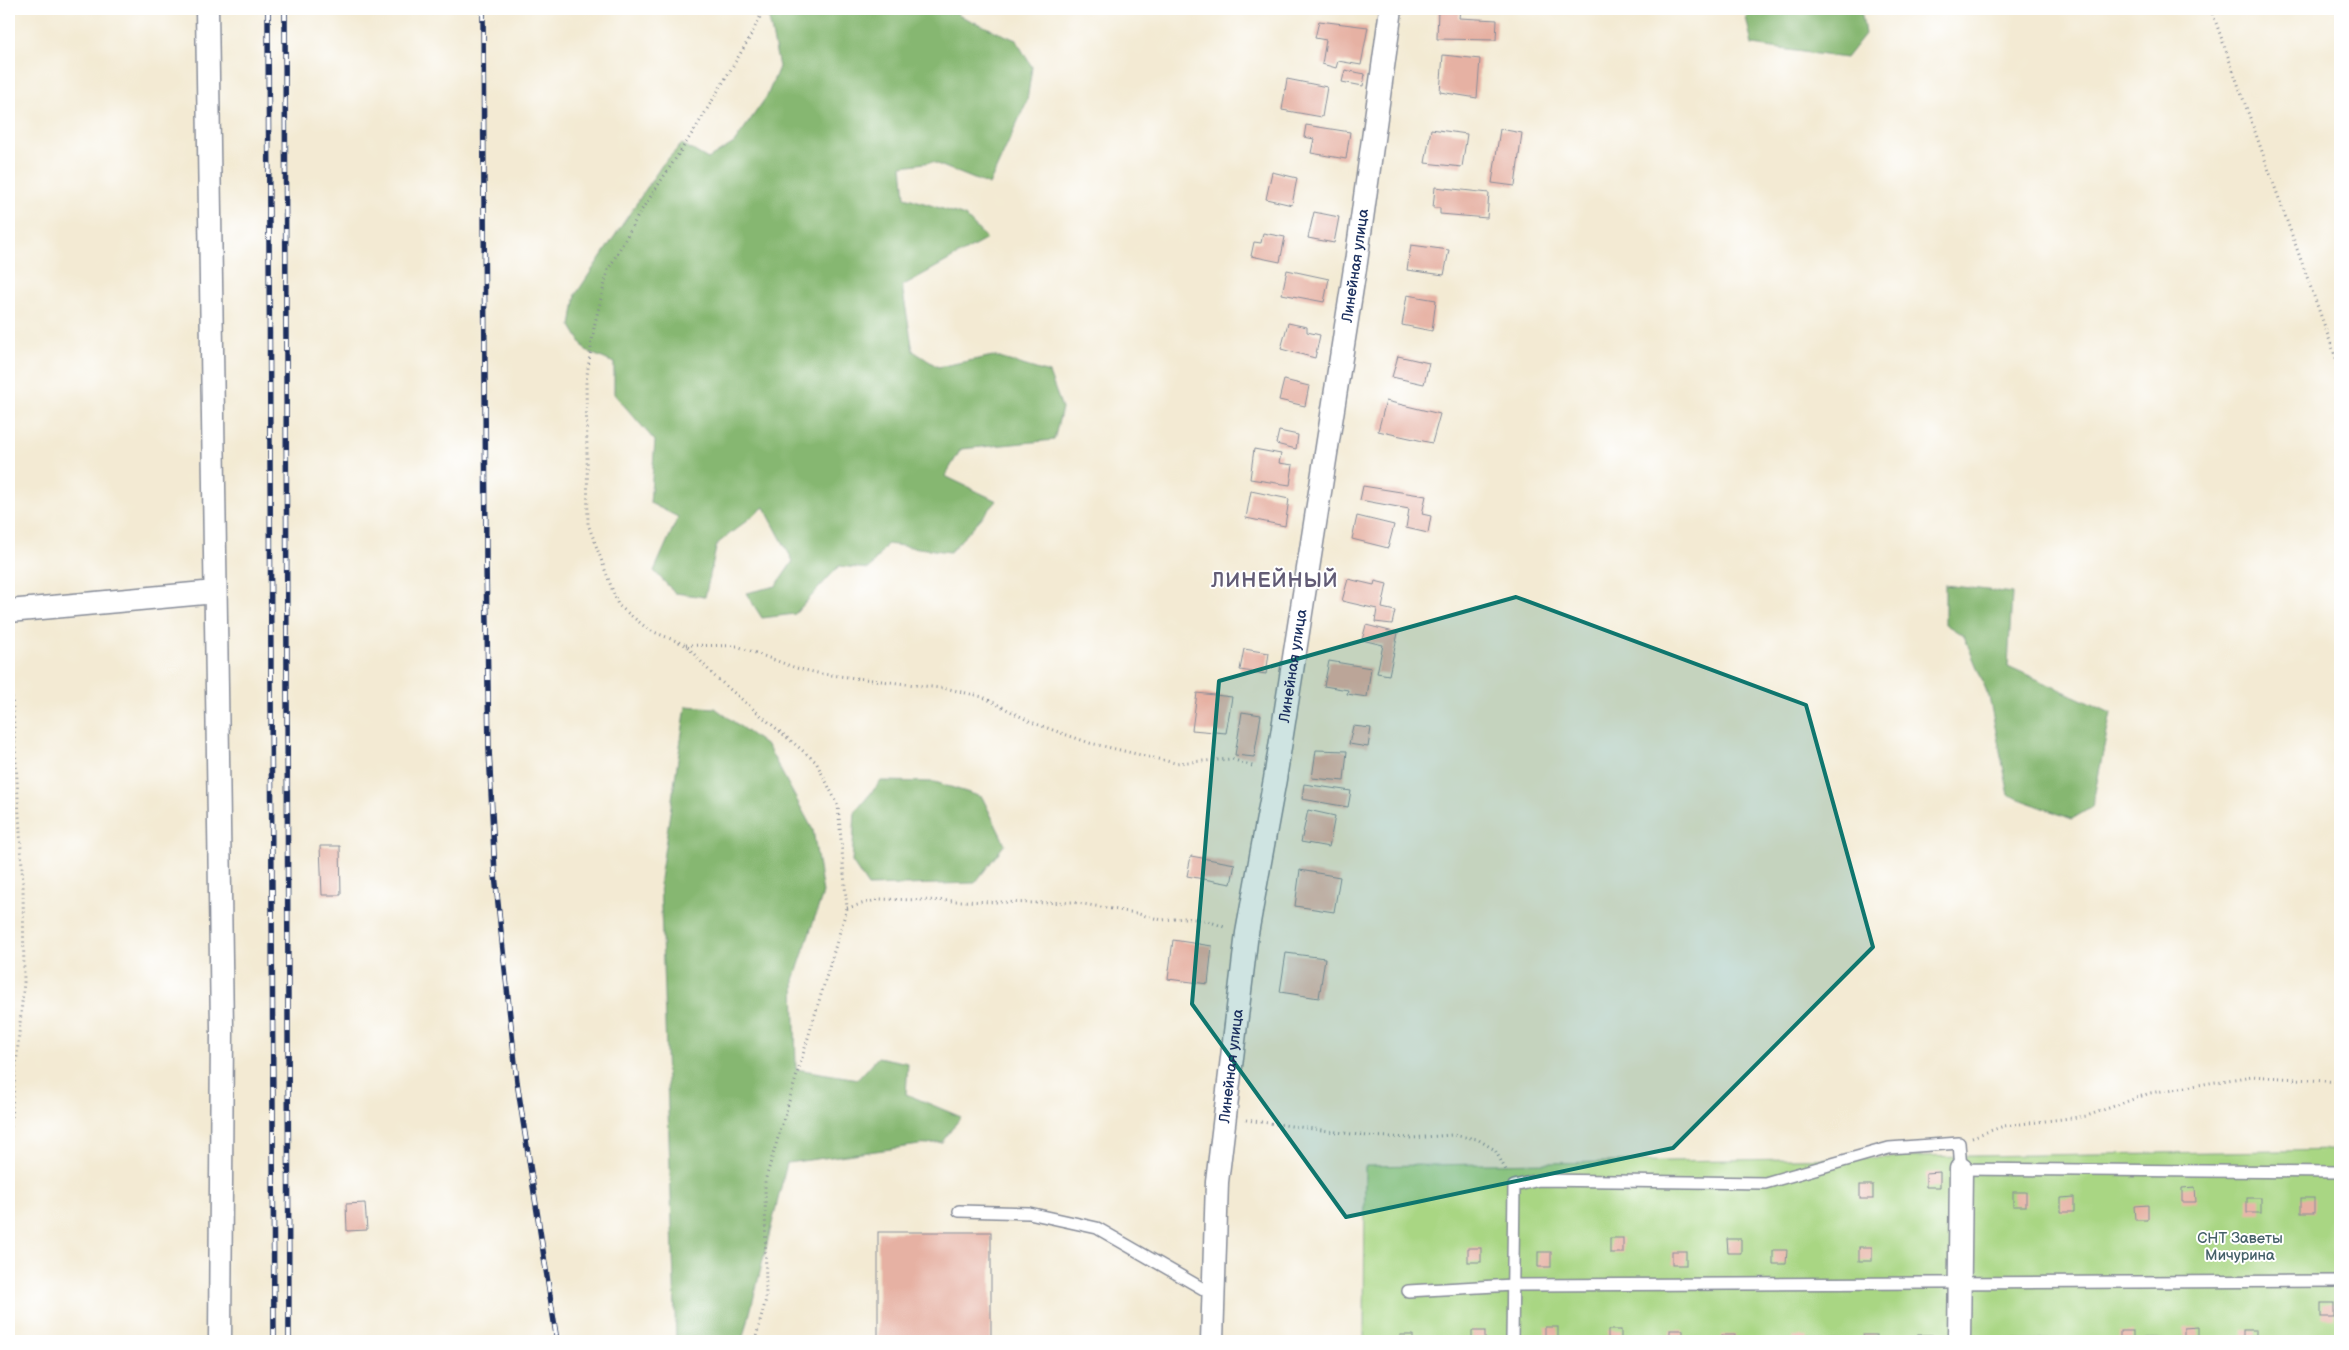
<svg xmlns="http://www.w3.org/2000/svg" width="2349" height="1350" font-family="'Balsamiq Sans',sans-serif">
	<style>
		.green { fill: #a9d683; stroke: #628270 }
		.forest { fill: #86b771; stroke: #507368 }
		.building { fill: #e6b1a3 }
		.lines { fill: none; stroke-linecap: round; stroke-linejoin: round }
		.lane-casing { stroke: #878c98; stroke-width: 14 }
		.street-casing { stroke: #878c98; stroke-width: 25 }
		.path { stroke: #878c98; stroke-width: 3; stroke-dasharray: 1 4; stroke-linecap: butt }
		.lane { stroke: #fff; stroke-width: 11 }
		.street { stroke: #fff; stroke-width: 22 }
		.rail-casing { stroke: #1b2f5e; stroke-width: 5.5 }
		.rail { stroke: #fff; stroke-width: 4; stroke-dasharray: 11; stroke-linecap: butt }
		.marked { fill: #0f766e; fill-opacity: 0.2; stroke: #0f766e; stroke-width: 4; stroke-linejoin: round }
		.labels { text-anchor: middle; stroke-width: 4; stroke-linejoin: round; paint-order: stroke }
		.street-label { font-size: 15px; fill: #1b2f5e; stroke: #fff }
		.park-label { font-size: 15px; fill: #466169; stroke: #fff }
		.district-label { font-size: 20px; font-weight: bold; letter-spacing: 1px; fill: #625c76; stroke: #fff }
	</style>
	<rect width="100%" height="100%" fill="#fff"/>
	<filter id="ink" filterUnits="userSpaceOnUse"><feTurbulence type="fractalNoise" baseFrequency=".02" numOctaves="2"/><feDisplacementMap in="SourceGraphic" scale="10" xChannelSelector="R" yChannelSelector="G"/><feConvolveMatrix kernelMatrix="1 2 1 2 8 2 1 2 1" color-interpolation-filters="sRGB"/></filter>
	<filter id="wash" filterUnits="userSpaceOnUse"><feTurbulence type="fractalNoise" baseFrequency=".0096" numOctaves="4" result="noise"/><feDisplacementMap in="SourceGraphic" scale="20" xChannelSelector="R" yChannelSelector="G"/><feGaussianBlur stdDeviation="1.12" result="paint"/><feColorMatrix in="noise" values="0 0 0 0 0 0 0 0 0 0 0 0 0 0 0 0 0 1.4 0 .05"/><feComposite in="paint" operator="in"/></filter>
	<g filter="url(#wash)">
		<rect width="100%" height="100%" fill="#f3ead3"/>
		<path class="green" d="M2340,1150v191h-976l1,-175z"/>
		<g class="forest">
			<path d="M767,9h190l1,6 58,25 16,27 -5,34 -38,84 -57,-23 -30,4 3,31 60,19 22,23 -85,47 11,65 25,16 55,-11 56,17 13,35 -8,32 -93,9 -16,27 52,25 -47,51 -63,-8 -18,25 -30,-3 -44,48 -33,4 -16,-25 30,-7 17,-25 -29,-54 -47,37 -12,53 -30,-4 -21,-22 24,-54 -28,-14 5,-62 -41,-47v-31l-28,-12 -15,-25 5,-32 86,-129 20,-21 26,15 26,-16 33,-47 12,-29z"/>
			<path d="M1753,9h108l4,25 -19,24 -94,-13 -6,-28z"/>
			<path d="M1945,585l67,8 -4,73 103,47 -19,94 -20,12 -63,-24 -20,-98 -25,-61 -19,-12z"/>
			<path d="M686,706l29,2 53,39 45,83 10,63 -29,87 2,89 62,10 20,-22 30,6 -2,31 55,23 -19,25 -155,21 -44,178h-67l-16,-462z"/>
			<path d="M881,781l54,1 47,15 23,47 -30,39 -107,3 -16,-24 3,-50z"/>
		</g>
		<g id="blocks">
			<g class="building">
				<path d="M1438,9h22l-1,9 38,2 -1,20 -59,-1z"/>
				<path d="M1319,21l49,6 -7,38 -23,-4 -2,7 -14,-4 4,-24 -11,-2z"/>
				<path d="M1443,55l37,4 -3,39 -37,-6z"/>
				<path d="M1345,70l20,4 -2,12 -21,-4z"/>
				<path d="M1287,79l40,8 -5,30 -40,-7z"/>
				<path d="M1306,125l44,7 -4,27 -35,-6 3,-14 -10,-2z"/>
				<path d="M1431,129l36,5 -5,33 -37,-4z"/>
				<path d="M1500,129l22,4 -7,53 -23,-3z"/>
				<path d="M1272,172l25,6 -5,27 -26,-6z"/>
				<path d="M1435,187l54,6 -2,25 -47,-4v-6h-7z"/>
				<path d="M1314,212l25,5 -5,26 -26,-5z"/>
				<path d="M1263,233l22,4 -5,25 -29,-6 3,-14 7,1z"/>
				<path d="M1411,245l38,5 -5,25 -37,-5z"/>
				<path d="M1287,270l42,9 -5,23 -42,-8z"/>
				<path d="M1407,295l29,5 -4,31 -30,-6z"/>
				<path d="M1288,323l19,4v5l13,3 -5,23 -34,-9z"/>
				<path d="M1398,356l31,7 -5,21 -32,-7z"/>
				<path d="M1284,380l25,6 -4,20 -26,-6z"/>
				<path d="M1386,401l54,13 -8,29 -54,-12z"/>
				<path d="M1279,431l19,4 -2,14 -20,-5z"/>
				<path d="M1254,449l27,5 -2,9 14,2 -3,20 -40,-6z"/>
				<path d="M1363,486l63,10 -4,18 9,2 -3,17 -22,-5 3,-19 -49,-9z"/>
				<path d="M1251,491l38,8 -4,27 -39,-8z"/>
				<path d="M1357,516l37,9 -6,23 -36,-9z"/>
				<path d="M1348,579l26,6 1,-4 12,3 -5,24 13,3 -3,13 -17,-2 2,-13 -35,-8z"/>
				<path d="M1366,625l32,8 -9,42 -12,-2 6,-28 -21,-5z"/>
				<path d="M1244,649l25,4 -3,21 -26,-4z"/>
				<path d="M1329,661l42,7 -4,29 -20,-3 1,-4 -24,-4z"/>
				<path d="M1197,693l35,4 -6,36 -34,-3z"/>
				<path d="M1242,712l19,3 -7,42 -19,-2z"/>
				<path d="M1353,726l18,2 -3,19 -19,-3z"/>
				<path d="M1316,750l31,1 -3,30 -32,-3z"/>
				<path d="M1304,784l47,7 -3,16 -46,-8z"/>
				<path d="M1308,810l27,6 -6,31 -28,-5z"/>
				<path d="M320,846h20l1,49h-19z"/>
				<path d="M1191,856l44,8 -4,20 -44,-8z"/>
				<path d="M1300,870l40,7 -6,35 -39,-6z"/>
				<path d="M1173,940l39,6 -4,38 -40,-5z"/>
				<path d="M1286,953l39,5 -6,40 -39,-6z"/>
				<path d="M1940,1172v15h-14v-14z"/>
				<rect x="1860" y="1185" width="13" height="14"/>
				<path d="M2195,1187l1,15h-14v-14z"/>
				<rect x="2013" y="1192" width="13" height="14"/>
				<path d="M2074,1197v15h-13v-14z"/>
				<rect x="2247" y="1198" width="14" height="15"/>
				<rect x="2301" y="1198" width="13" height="15"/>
				<path d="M365,1203l2,27 -20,1 -1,-27z"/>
				<path d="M2148,1205v15h-13l-1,-14z"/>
				<rect x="878" y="1232" width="113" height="109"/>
				<rect x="1610" y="1238" width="13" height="15"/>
				<path d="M1727,1239h14v14h-13z"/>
				<rect x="1859" y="1247" width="13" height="14"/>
				<rect x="1468" y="1248" width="13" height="14"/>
				<path d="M1773,1250h14l-1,14h-13z"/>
				<rect x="1672" y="1251" width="14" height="14"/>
				<rect x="1538" y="1252" width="13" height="15"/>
				<rect x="2321" y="1303" width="13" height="14"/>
				<rect x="1545" y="1327" width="13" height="14"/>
				<path d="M2198,1327v14h-14v-13z"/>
				<rect x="1608" y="1330" width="13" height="11"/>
				<rect x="1670" y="1330" width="13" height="11"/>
				<rect x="2243" y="1330" width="13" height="11"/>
				<rect x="1472" y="1331" width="13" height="10"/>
				<rect x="2120" y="1331" width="13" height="10"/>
				<rect x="1400" y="1335" width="13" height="6"/>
				<rect x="1722" y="1335" width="13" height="6"/>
				<rect x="1863" y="1335" width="13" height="6"/>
				<rect x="1918" y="1335" width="14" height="6"/>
				<path d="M1793,1337h14v4h-13z"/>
			</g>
		</g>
	</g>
	<g filter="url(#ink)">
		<use href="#blocks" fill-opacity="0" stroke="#878c98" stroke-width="1"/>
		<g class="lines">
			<g class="lane-casing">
				<g id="lane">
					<path d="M959,1211l70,2 68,15 115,66"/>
					<path d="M1408,1291l105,-6 827,-4"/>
					<path d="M1512,1341l2,-155 25,-6 226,3 124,-35 70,-5 2,26 379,3"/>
				</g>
			</g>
			<g class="street-casing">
				<g id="street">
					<path d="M207,9l15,1019 -2,313"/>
					<path d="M9,611l206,-19"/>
					<path id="s1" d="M1212,1341l5,-159 30,-249 28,-154 81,-517 35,-253"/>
					<path d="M1959,1341l2,-172"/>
				</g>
			</g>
			<g class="path">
				<path d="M2211,9l129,360"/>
				<path d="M9,642l14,242 1,98 -15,156"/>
				<path d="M686,645l51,1 59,22 26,6 127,15 34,8 48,25 30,11 29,10 85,20 57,-4 23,8"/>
				<path d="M847,908l33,-9 156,4 36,-1 63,11 27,7 23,-2 20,2 22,8"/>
				<path d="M1246,1120l121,16 44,2 41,-3 25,4 18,11 12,22"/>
				<path d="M1972,1137l32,-11 83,-10 63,-23 102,-17 88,6"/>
				<path d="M755,1341l11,-42 -1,-118 82,-273 -9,-103 -22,-43 -103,-87 -27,-30 -37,-15 -31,-25 -30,-81 -2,-142 8,-55 14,-57 31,-56 58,-88 52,-87 15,-30"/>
			</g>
			<use href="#lane" class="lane"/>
			<use href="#street" class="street"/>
			<g class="rail-casing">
				<g id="rail">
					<path d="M268,9l6,1332"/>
					<path d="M285,9l4,1332"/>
					<path d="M483,9l3,554 3,186 6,126 22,207 40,259"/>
				</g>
			</g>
			<use href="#rail" class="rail"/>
		</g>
	</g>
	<path class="marked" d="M1516,597l290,108 67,242 -200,201 -327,69 -154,-213 27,-323z"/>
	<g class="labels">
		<g class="street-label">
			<text dy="5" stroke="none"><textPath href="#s1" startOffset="1086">Линейная улица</textPath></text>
			<text dy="5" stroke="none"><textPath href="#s1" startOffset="681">Линейная улица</textPath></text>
			<text dy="5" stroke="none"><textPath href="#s1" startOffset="276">Линейная улица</textPath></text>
		</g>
		<g class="park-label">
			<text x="2240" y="1243">СНТ Заветы<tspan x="2240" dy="17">Мичурина</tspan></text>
		</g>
		<g class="district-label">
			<text x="1275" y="587">ЛИНЕЙНЫЙ</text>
		</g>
	</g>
	<rect width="2349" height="1350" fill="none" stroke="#fff" stroke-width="30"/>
</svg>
